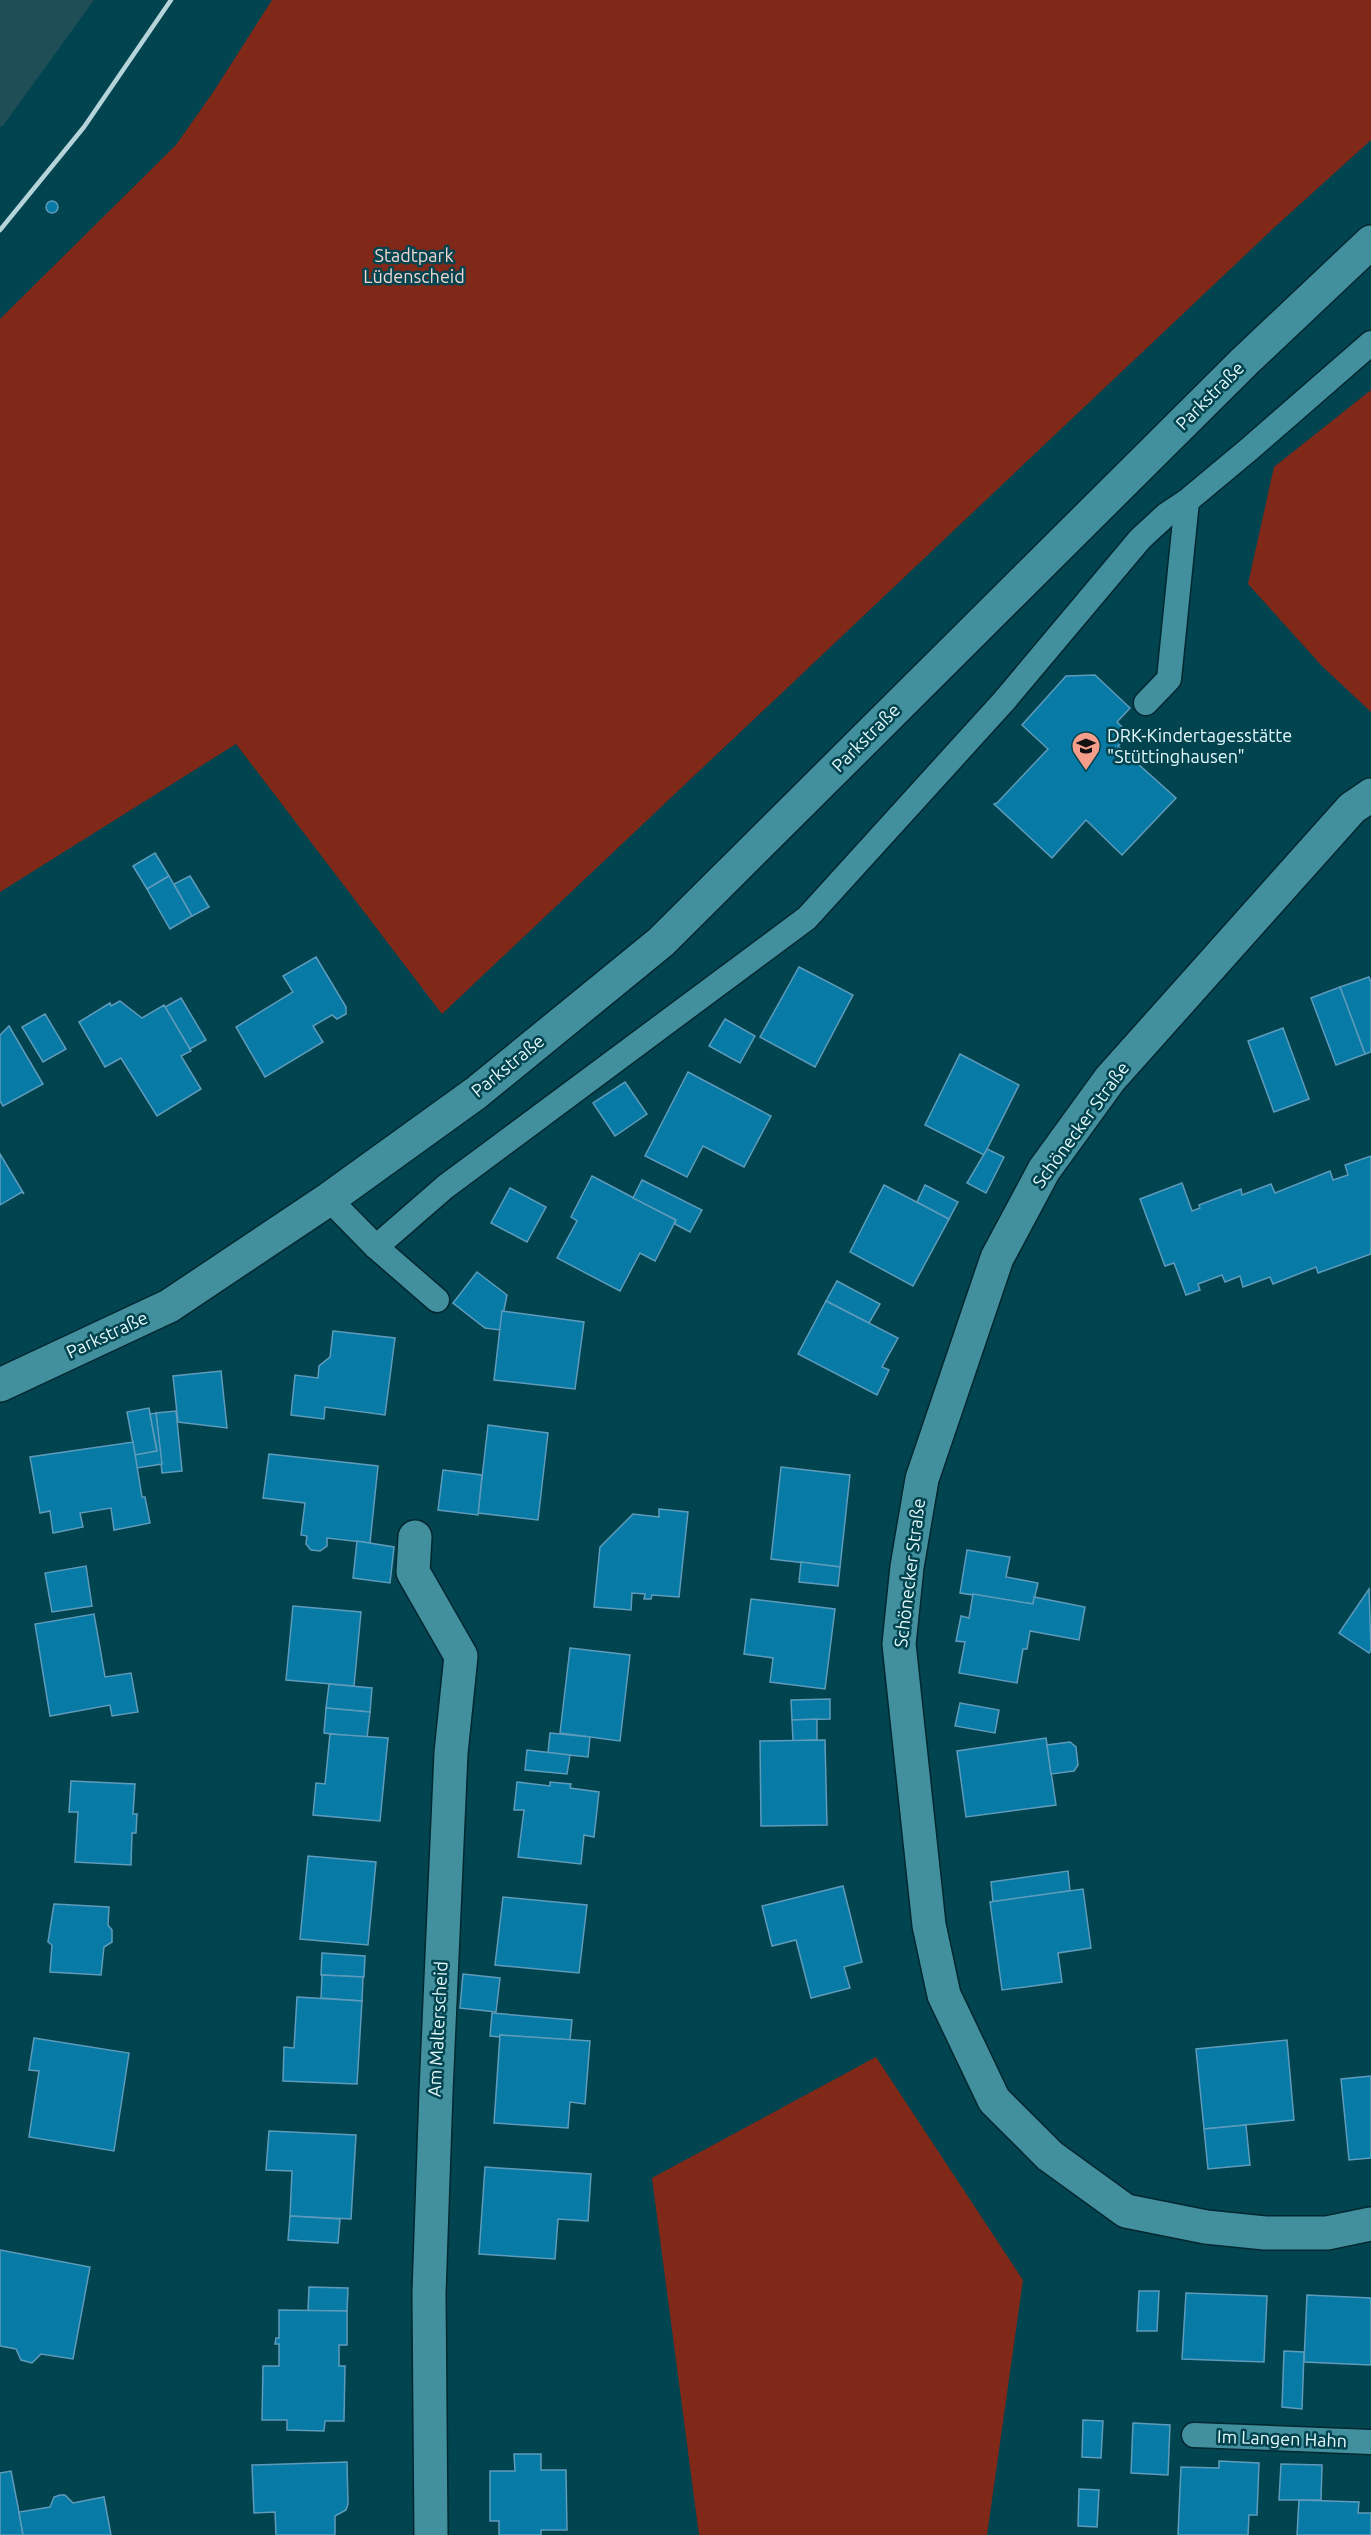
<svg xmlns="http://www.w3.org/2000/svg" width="1371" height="2535" font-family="Ubuntu,sans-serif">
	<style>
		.built { fill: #1f4e57 }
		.green { fill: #802919 }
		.building { fill: #077aa5; stroke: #5e9bbb; stroke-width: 1.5 }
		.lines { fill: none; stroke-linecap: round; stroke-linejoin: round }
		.lane-casing { stroke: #002830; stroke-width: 27 }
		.street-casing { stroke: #002830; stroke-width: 36 }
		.secondary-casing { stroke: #002830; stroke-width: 36 }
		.lane { stroke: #428f9e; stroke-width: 24 }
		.street { stroke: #428f9e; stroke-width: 33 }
		.secondary { stroke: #428f9e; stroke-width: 33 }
		.rail { stroke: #b4d4d9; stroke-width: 4.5 }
		.labels { text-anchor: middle; stroke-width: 5; stroke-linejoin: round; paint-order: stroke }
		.park-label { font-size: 18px; fill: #f1d4ce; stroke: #00444f }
		.street-label { font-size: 18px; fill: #e4fafe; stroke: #00444f }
		.poi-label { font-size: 18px; fill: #e4fafe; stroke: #00444f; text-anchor: start }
	</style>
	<rect width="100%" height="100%" fill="#00444f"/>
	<path class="built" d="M0,0h94l-92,127 -2,-1z"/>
	<g class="green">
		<path d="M272,0h1099v140l-94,85 -835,789 -206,-270 -236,148v-573l176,-174 38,-54z"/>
		<path d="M1371,390v322l-49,-46 -74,-82 26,-117z"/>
		<path d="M876,2057l147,223 -36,255h-288l-47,-357z"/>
	</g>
	<g class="building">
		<circle cx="52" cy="207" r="6"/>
		<path d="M1095,675l35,33 -13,14 13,13 -12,11 58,52 -54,57 -36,-35 -34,38 -58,-54 3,-1 51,-54 -26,-24 44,-49z"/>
		<path d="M155,853l14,23 -22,13 -14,-23z"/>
		<path d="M169,876l23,40 -22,13 -23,-40z"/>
		<path d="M190,876l19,31 -17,9 -18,-32z"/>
		<path d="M316,957l30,50v7l-9,5 -5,-4 -19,11 10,16 -58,35 -29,-50 57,-35 -10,-16z"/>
		<path d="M799,967l54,28 -38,72 -55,-30z"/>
		<path d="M1369,977l2,5v70l-6,2 -25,-67z"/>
		<path d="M1340,987l25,67 -29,11 -25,-67z"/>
		<path d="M181,998l25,42 -16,9 -25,-42z"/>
		<path d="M120,1001l22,17 22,-13 27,46 -10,5 20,33 -44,27 -36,-58 -16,9 -26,-45 31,-19 1,3z"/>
		<path d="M45,1014l21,35 -23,13 -21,-35z"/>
		<path d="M725,1019l30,17 -15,27 -31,-17z"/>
		<path d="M9,1026l34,58 -40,22 -3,-5v-66z"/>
		<path d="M1283,1028l26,71 -35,13 -26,-71z"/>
		<path d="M960,1054l59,31 -35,70 -59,-30z"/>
		<path d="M688,1072l83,44 -27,51 -41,-21 -16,31 -42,-21z"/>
		<path d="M625,1082l22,32 -32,22 -22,-33z"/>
		<path d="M987,1149l17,8 -18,36 -19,-10z"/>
		<path d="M0,1154l24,40 -2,-2 -22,13z"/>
		<path d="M1371,1156v98l-53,19 -2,-6 -43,17 -3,-7 -27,10 -3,-11 -15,6 -3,-7 -24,9 2,6 -14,5 -12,-32 -9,3 -25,-67 42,-16 10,28 8,-3 -1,-3 42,-16 1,6 29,-11 4,9 55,-22 3,9 15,-5 -3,-10z"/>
		<path d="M592,1176l84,44 -21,41 -15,-8 -20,38 -63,-33 20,-37 -6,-4z"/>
		<path d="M642,1180l60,30 -12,22 -15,-8 1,-4 -43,-22z"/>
		<path d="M884,1185l65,34 -36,67 -63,-34z"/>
		<path d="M925,1185l33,17 -9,17 -32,-17z"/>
		<path d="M510,1188l36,19 -19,35 -36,-19z"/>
		<path d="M477,1272l30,23 -7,35 -15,-2 -32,-25z"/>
		<path d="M837,1281l43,23 -11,19 -43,-22z"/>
		<path d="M826,1301l72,37 -16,29 7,3 -12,25 -79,-41z"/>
		<path d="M502,1311l82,11 -9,67 -81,-9z"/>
		<path d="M333,1331l62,7 -10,77 -60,-8 -1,12 -33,-4 4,-40 23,3 1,-12 11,-9z"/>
		<path d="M221,1371l6,57 -49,-6 -5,-46z"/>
		<path d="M149,1408l8,43 -22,4 -8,-43z"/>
		<path d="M176,1411l6,60 -20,2 -6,-60z"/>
		<path d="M156,1413l6,51 -25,4 -2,-13 22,-4 -7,-37z"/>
		<path d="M488,1425l60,8 -10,87 -60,-7z"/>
		<path d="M133,1442l9,55h3l5,26 -36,7 -3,-22 -31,5 3,14 -30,6 -3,-22 -10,2 -10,-56z"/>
		<path d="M269,1454l109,12 -8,77 -43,-5v8l-7,5 -9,-1 -5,-6 1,-8 -6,-1 4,-32 -42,-5z"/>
		<path d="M781,1467l69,8 -10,92 -69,-8z"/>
		<path d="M443,1470l39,5 -4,40 -40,-5z"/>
		<path d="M659,1509l29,3 -9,85 -27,-2 -1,4h-7l1,-5 -13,-1 -1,17 -37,-3 6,-60 33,-33 26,3z"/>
		<path d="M357,1541l37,6 -4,36 -37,-5z"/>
		<path d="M967,1550l43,7 -4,20 32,6 -5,21 -73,-11z"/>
		<path d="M801,1562l39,5 -2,19 -39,-4z"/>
		<path d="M86,1566l6,40 -40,6 -7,-39z"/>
		<path d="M1369,1589l2,61 -2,3 -30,-20z"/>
		<path d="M973,1594l60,10 1,-7 51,10 -6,33 -49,-9 -3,18h-4l-6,34 -58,-10 6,-31 -9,-1 5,-25 8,2z"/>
		<path d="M751,1599l84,10 -10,80 -55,-7 3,-24 -29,-4z"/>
		<path d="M293,1606l68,6 -7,74 -68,-6z"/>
		<path d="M94,1614l11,63 26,-4 7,39 -26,4 -2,-11 -60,11 -15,-92z"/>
		<path d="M570,1648l60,7 -10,86 -60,-8z"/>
		<path d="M329,1684l43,4 -2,24 -44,-4z"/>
		<path d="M830,1699v20l-38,1 -1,-20z"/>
		<path d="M960,1703l39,7 -4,23 -40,-7z"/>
		<path d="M326,1708l44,4 -3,26 -43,-5z"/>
		<path d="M817,1719v21l-24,1 -1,-21z"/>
		<path d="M550,1733l40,4 -2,20 -40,-4z"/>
		<path d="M330,1734l58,4 -8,83 -67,-6 3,-32 9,1z"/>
		<path d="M1046,1738l10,67 -90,12 -9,-66z"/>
		<path d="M825,1740l2,85 -66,1 -1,-85z"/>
		<path d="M1070,1742l6,5 2,18 -4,6 -23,3 -4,-29z"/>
		<path d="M527,1750l43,5 -3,19 -42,-4z"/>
		<path d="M71,1781l64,3 -2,30h4l-1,19h-4l-1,32 -56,-3 3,-50h-9z"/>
		<path d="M517,1782l33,4v-4l21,2 -1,4 29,4 -5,45 -10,-2 -3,29 -63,-7 6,-47h-10z"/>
		<path d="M308,1856l68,6 -8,83 -68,-6z"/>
		<path d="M1068,1871l2,20 -77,11 -2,-20z"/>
		<path d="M843,1886l19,76 -18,5 6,21 -39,10 -15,-58 -24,6 -10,-40z"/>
		<path d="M1083,1889l8,59 -33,5 4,29 -60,8 -12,-88z"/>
		<path d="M503,1897l84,8 -8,68 -84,-8z"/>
		<path d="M54,1904l55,3 -1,18 4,5v12l-8,5 -3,28 -51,-3 2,-27 -4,-3z"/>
		<path d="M322,1953l43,3 -1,21 -43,-2z"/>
		<path d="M463,1974l37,4 -4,34 -36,-4z"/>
		<path d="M322,1975l41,2 -1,24 -41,-3z"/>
		<path d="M297,1997l65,4 -5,83 -74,-3 1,-34 10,1z"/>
		<path d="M492,2013l80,7 -2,20 -70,-5v2l-10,-1z"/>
		<path d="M500,2035l90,6 -5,63 -15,-2 -2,26 -74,-5z"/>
		<path d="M34,2038l95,15 -15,98 -85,-14 10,-66 -10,-1z"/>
		<path d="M1287,2040l7,80 -90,9 -8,-80z"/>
		<path d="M1371,2076v82l-22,2 -8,-81z"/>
		<path d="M1246,2125l4,40 -42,4 -4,-40z"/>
		<path d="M269,2131l87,4 -5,84 -61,-3 2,-45 -26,-1z"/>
		<path d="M485,2167l106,7 -3,47 -30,-2 -3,40 -76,-5z"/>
		<path d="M290,2216l50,3 -2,24 -50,-3z"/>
		<path d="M0,2250l90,17 -17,92 -32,-5 -9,9 -11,-3 -5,-11 -16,-3z"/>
		<path d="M309,2287l39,1 -1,23h-39z"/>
		<path d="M1139,2291h20l-2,40h-20z"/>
		<path d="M1186,2293l81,3 -3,66 -82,-3z"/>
		<path d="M1307,2295l64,3v67l-67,-3z"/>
		<path d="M279,2310l68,1v34h-8v21h6l-1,55h-19l-1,10 -37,-1v-10h-25l1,-54h16v-22h-4l1,-6h3z"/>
		<path d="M1284,2351l20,1 -2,57 -20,-2z"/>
		<path d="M1083,2420l20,1 -2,37 -19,-1z"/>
		<path d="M1133,2423l37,2 -2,50 -37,-2z"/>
		<path d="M514,2454h27v16h25l1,60h-26v5h-42v-14h-9v-50h25z"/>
		<path d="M1219,2461l40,2 -2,52h-8l-1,20h-70l3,-68 38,1z"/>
		<path d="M347,2462l1,42 -2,6 -11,6v19h-59l-1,-23 -21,1 -2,-48z"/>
		<path d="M1281,2464l41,1 -1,35h-42z"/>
		<path d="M11,2471l8,41 4,23h-23v-62z"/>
		<path d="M1079,2489l20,1 -2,37 -19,-1z"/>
		<path d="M60,2495h5l8,8 31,-6 7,38h-88l-4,-23 31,-5 4,-10z"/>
		<path d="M1299,2500l60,2 -1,11h13v22h-74z"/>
	</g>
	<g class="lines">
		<g class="lane-casing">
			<g id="lane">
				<path d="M1146,703l23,-24 18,-178"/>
				<path d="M329,1199l47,48 61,53"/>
				<path d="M376,1247l69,-60 362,-269 197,-217 136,-162 26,-24 21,-14 60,-50 124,-108"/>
				<path d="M1194,2435l177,7"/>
			</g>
		</g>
		<g class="street-casing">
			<g id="street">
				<path d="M1371,795l-19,13 -242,271 -66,91 -47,88 -75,221 -15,88 -8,77 30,281 15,70 50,105 56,56 76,55 80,16 59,6h62l44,-9"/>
				<path d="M415,1537l-2,35 48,84 -10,97 -15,339 -7,201 2,242"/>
			</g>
		</g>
		<g class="secondary-casing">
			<path id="secondary" d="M0,1385l169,-79 160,-107 147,-106 185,-151 583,-580 127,-120"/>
		</g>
		<use href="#lane" class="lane"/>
		<use href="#street" class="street"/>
		<use href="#secondary" class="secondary"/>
		<path class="rail" d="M0,230l84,-103 87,-127"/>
	</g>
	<defs>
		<g id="school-pin" transform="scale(1.5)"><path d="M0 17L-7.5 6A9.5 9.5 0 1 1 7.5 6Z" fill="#f49d8b" stroke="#00444f"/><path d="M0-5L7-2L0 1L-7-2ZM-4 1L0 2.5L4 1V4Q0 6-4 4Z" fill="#111"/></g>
	</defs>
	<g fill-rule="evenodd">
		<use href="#school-pin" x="1086" y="746"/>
	</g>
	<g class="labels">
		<g class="park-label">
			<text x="414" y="262">Stadtpark<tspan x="414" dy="21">Lüdenscheid</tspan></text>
		</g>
		<g class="street-label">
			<text transform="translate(1210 396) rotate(-45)" y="6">Parkstraße</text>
			<text transform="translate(866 738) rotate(-45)" y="6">Parkstraße</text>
			<text transform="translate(508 1066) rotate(-39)" y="6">Parkstraße</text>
			<text transform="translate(1081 1125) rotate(-54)" y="6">Schönecker Straße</text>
			<text transform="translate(107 1335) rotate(-25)" y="6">Parkstraße</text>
			<text transform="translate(910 1573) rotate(-83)" y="6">Schönecker Straße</text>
			<text transform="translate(438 2029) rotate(-87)" y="6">Am Malterscheid</text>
			<text transform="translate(1282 2439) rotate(2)" y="6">Im Langen Hahn</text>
		</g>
		<g class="poi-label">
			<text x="1107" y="742">DRK-Kindertagesstätte<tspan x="1107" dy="21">"Stüttinghausen"</tspan></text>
		</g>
	</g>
</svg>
